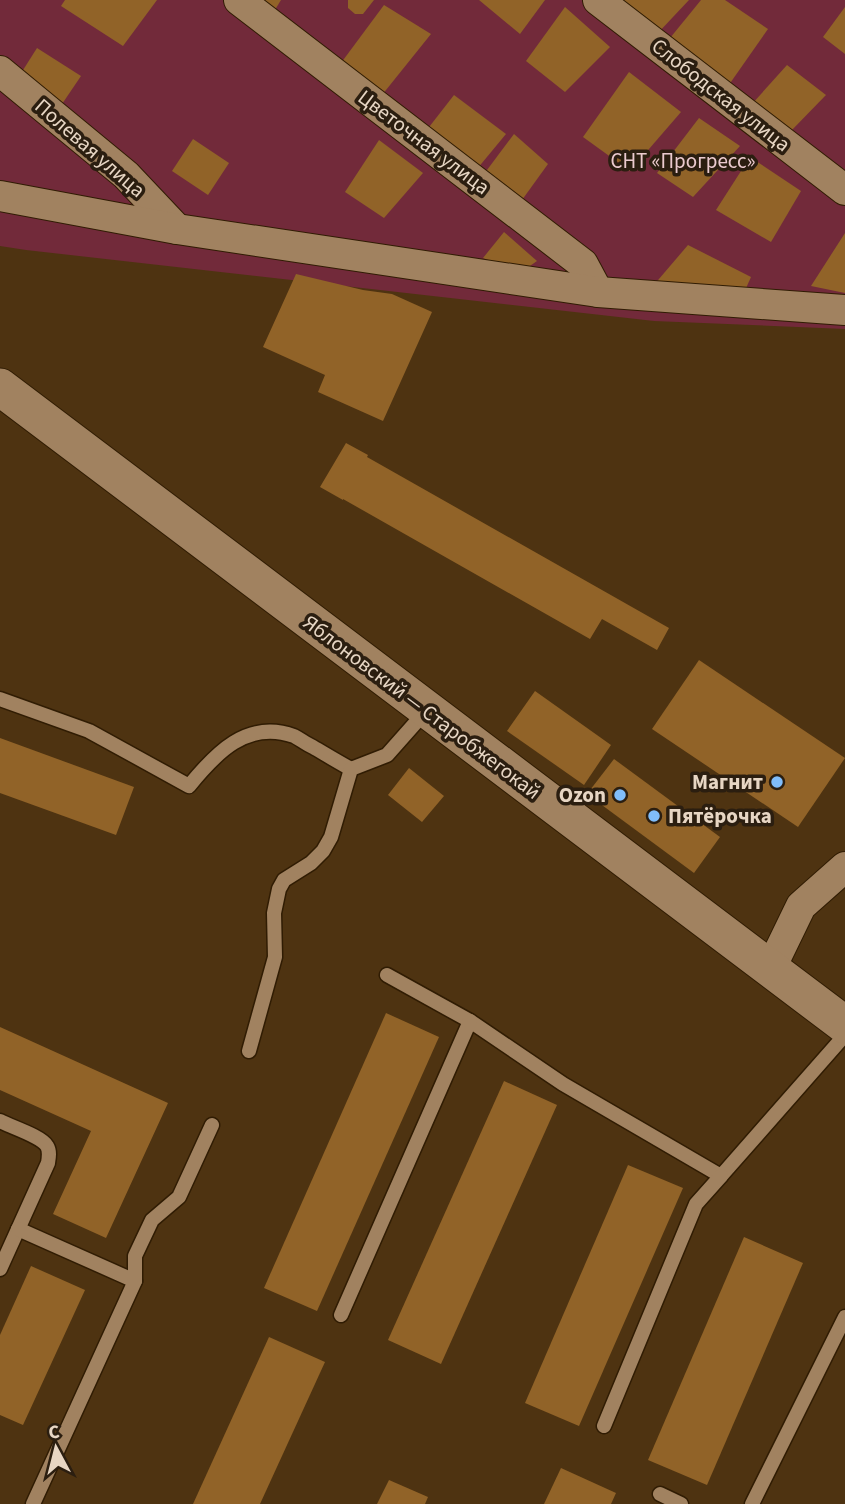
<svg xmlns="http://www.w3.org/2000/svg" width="845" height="1504" font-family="'Source Sans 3',sans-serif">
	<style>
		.green { fill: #722a3a }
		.building { fill: #916328 }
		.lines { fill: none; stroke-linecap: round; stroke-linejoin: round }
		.service-casing { stroke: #301c03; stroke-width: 17 }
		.minor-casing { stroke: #301c03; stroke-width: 32 }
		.tertiary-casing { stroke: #301c03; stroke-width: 39 }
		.service { stroke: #a18260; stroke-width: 14 }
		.minor { stroke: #a18260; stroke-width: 30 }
		.tertiary { stroke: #a18260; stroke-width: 37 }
		.poi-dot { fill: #80bdfa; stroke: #2b1e10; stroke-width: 2.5 }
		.labels { text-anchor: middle; stroke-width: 7; stroke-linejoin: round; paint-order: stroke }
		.street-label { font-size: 21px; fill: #e7d6c4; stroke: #2b1e10 }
		.park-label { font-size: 21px; fill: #ebcace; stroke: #2b1e10 }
		.poi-label { font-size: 21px; font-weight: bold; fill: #e7d6c4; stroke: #2b1e10; text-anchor: end }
	</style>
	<rect width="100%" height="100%" fill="#4e3311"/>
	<path class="green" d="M0,0h845v329l-191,-8 -628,-71 -26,-4z"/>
	<g class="building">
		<path d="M65,0h92l-34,46 -62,-40z"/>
		<path d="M257,0h24l-8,13z"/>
		<path d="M348,0h26l-11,14h-8l-7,-6z"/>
		<path d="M479,0h66l-25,34z"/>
		<path d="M614,0h75l-32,34z"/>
		<path d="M701,0h24l43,29 -42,60 -60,-46z"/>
		<path d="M384,5l47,29 -49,61 -41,-32z"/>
		<path d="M565,7l45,40 -45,45 -39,-31z"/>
		<path d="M845,7v47l-22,-17z"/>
		<path d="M37,48l44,28 -21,31 -42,-29z"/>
		<path d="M787,65l39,30 -36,37 -38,-28z"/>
		<path d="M629,72l52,40 -51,59 -47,-34z"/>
		<path d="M454,95l52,39 -29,35 -51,-38z"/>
		<path d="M699,118l41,28 -47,51 -36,-24z"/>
		<path d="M514,134l34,30 -26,36 -38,-26z"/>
		<path d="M193,139l36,24 -21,32 -36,-24z"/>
		<path d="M379,140l44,33 -39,45 -39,-26z"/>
		<path d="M750,157l51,34 -30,51 -55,-32z"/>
		<path d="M504,232l33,29 -17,12 -37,-15z"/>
		<path d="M845,233v60l-34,-7z"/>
		<path d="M688,245l63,32 -8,18 -90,-9z"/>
		<path d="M296,274l67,16 29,4 40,18 -49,109 -65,-29 7,-17 -62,-28z"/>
		<path d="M346,443l22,12 -1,2 302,171 -12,22 -55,-31 -12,20 -247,-140v1l-23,-13z"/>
		<path d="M699,660l146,98 -47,69 -146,-98z"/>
		<path d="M535,691l76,54 -27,40 -77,-54z"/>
		<path d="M0,738l134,49 -18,48 -116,-42z"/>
		<path d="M614,759l106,78 -26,36 -107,-79z"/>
		<path d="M409,768l35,28 -22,26 -34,-27z"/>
		<path d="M386,1013l53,24 -122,274 -53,-23z"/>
		<path d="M0,1027l168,76 -62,135 -53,-24 38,-83 -91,-41z"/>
		<path d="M504,1081l53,24 -116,259 -53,-24z"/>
		<path d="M628,1165l55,23 -104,238 -54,-23z"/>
		<path d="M744,1237l59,26 -96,222 -59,-25z"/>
		<path d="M31,1266l54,24 -62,135 -23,-10v-80z"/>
		<path d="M269,1337l56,25 -65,142h-67z"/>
		<path d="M561,1468l55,25 -5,11h-67z"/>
		<path d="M389,1480l39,17 -3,7h-48z"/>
	</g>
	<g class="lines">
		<g class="service-casing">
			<g id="service">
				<path d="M0,699l89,32 100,55c26,-32 58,-67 105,-50 6,3 12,8 19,11 12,7 25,15 38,22"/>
				<path d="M387,975l83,46 93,63 158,92 124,-141"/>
				<path d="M249,1051l26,-94 -1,-44 5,-24 5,-9 27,-17 12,-12 8,-14 20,-68 36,-14 39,-44"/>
				<path d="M0,1121c11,6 41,15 47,25 3,5 2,11 1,17l-48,106"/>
				<path d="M18,1229l117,52"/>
				<path d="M341,1315l129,-294"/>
				<path d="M604,1426l92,-222 25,-28"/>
				<path d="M660,1494l21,10"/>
				<path d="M33,1504l102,-223v-25l17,-36 27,-23 33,-72"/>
				<path d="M752,1504l93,-187"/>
			</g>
		</g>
		<g class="minor-casing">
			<g id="minor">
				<path d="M239,0l344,264 15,28"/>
				<path d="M598,0l247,190"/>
				<path d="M0,71l126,104 51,54"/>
				<path d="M0,196l177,33 421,63 247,18"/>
				<path d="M770,970l31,-64 44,-39"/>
			</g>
		</g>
		<g class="tertiary-casing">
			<path id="tertiary" d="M0,387l845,638"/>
		</g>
		<use href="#service" class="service"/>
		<use href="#minor" class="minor"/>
		<use href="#tertiary" class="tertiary"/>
	</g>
	<g class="poi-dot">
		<circle cx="777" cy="782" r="7"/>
		<circle cx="620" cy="795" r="7"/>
		<circle cx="654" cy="816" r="7"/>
	</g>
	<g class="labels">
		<g class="street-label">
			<text transform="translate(721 95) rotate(38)" y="7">Слободская улица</text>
			<text transform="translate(424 142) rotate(37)" y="7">Цветочная улица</text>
			<text transform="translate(90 148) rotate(41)" y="7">Полевая улица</text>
			<text transform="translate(422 707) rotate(37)" y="7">Яблоновский — Старобжегокай</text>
		</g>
		<g class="park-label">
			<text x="683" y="168">СНТ «Прогресс»</text>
		</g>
		<g class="poi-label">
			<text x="763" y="789">Магнит</text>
			<text x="606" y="802">Ozon</text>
			<text x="668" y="823" text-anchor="start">Пятёрочка</text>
		</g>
	</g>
	<g transform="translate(56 1448) rotate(353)" stroke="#2b1e10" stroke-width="5" paint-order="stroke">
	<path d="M0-5L12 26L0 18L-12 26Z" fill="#e7d6c4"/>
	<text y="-10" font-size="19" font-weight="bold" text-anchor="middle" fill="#e7d6c4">С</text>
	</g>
</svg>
